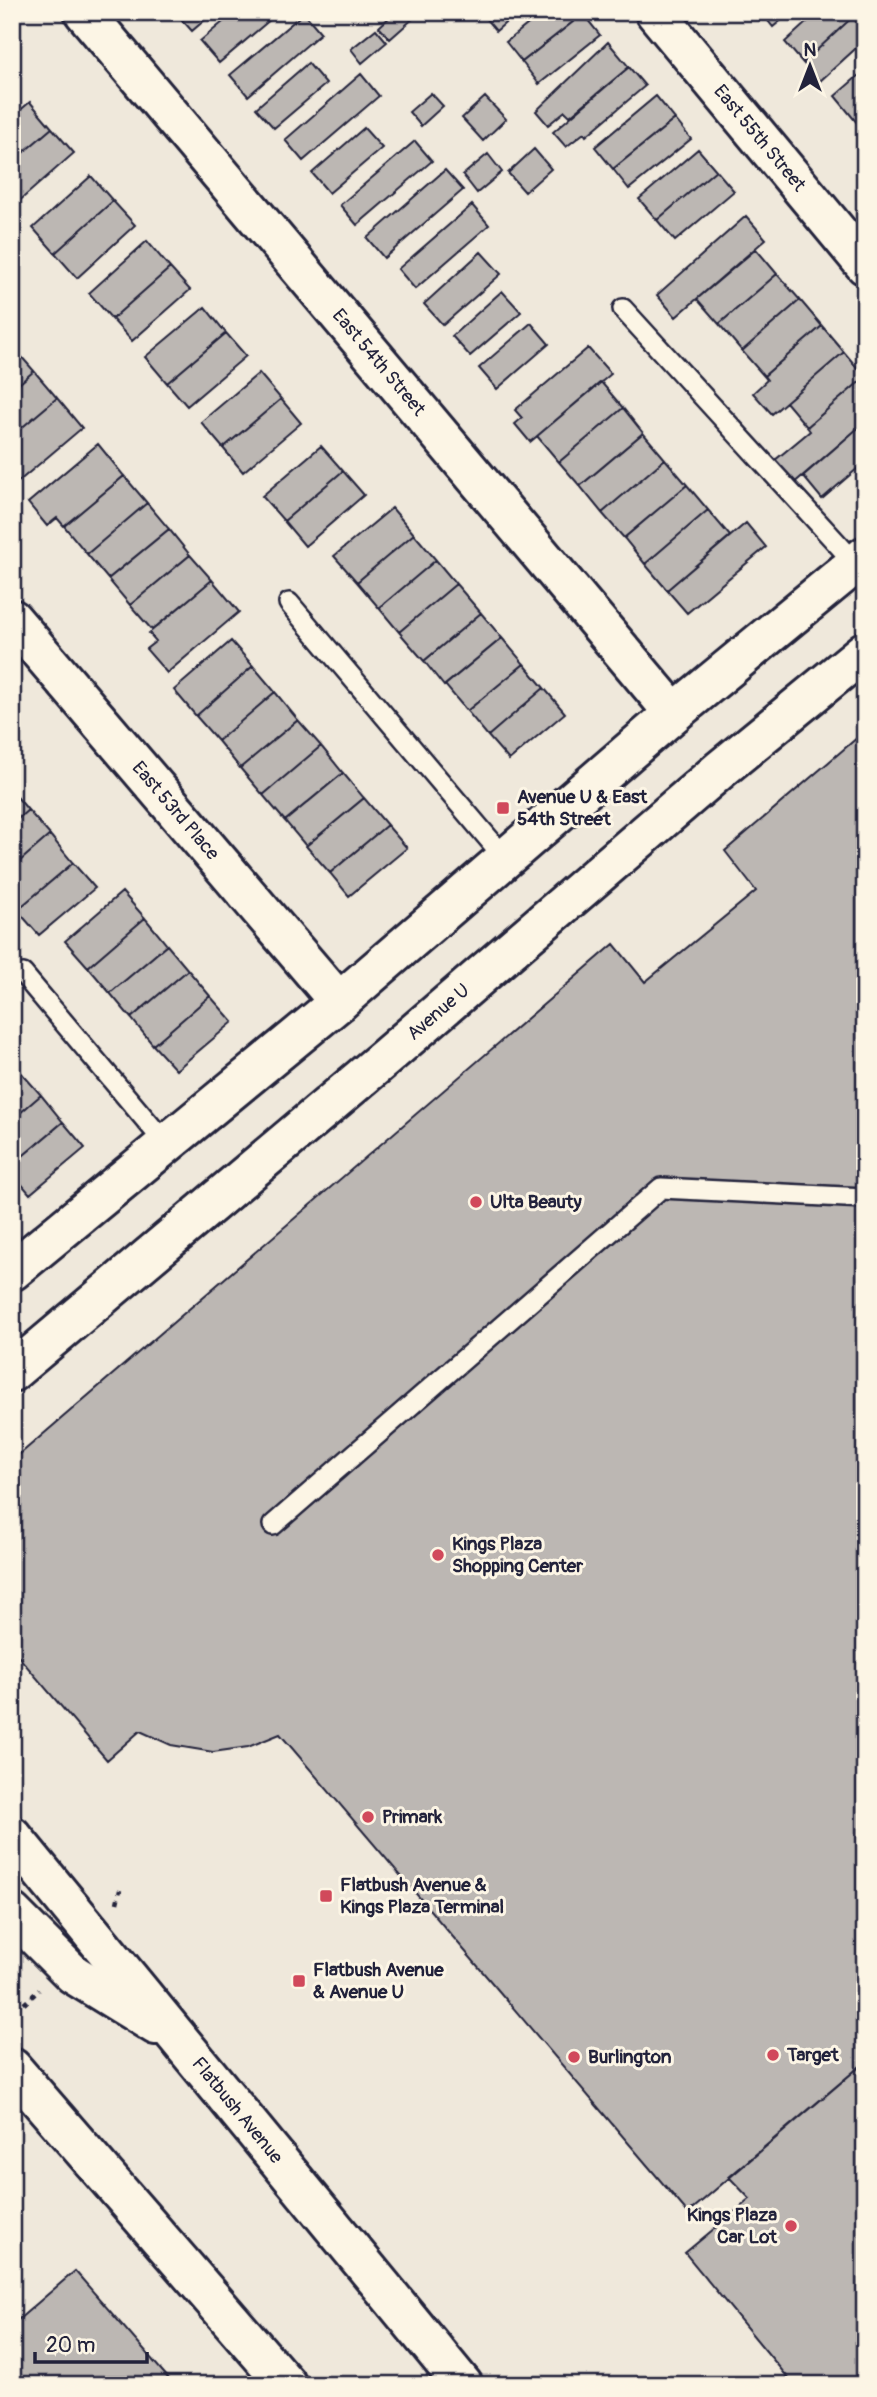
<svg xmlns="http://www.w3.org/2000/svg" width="877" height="2397" font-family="Pangolin,sans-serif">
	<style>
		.building { fill: #bcb7b3; stroke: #22223b; stroke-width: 2 }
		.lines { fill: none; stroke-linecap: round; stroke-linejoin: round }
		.lane-casing { stroke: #22223b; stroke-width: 24 }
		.street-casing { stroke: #22223b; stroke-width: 44 }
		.primary-casing { stroke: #22223b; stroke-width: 44 }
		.path { stroke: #22223b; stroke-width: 4.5; stroke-dasharray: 5 5; stroke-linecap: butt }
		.lane { stroke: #fcf5e5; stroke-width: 19 }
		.street { stroke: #fcf5e5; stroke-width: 38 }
		.primary { stroke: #fcf5e5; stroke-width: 38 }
		.poi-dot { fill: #d1495b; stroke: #fcf5e5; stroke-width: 2.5 }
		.labels { text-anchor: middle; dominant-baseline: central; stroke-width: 6; stroke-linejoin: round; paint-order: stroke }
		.street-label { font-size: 19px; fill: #22223b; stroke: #fcf5e5 }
		.poi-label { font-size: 19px; font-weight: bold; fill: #22223b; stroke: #fcf5e5; text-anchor: start }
	</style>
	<rect width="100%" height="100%" fill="#efe8db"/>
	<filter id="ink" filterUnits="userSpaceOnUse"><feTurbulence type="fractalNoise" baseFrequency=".0143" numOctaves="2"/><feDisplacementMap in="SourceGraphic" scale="14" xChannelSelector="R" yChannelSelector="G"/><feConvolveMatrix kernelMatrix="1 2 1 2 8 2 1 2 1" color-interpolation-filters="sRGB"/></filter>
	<g filter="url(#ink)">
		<path class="building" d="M 175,12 L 214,12 L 192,31 Z
			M 235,12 L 265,12 L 271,19 L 219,63 L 200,41 Z
			M 395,12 L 411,12 L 415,17 L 390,39 L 379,27 Z
			M 480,12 L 518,12 L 496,31 Z
			M 543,12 L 583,14 L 522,62 L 506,42 Z
			M 761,12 L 791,12 L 773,27 Z
			M 818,12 L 858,12 L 803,63 L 785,42 Z
			M 858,12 L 865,14 L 865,40 L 820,81 L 803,63 Z
			M 304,13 L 321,33 L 248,96 L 230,75 Z
			M 583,14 L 600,35 L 539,84 L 522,62 Z
			M 376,29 L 387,42 L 362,63 L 351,49 Z
			M 608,42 L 629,67 L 570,116 L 565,111 L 548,125 L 536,111 Z
			M 308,63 L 326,84 L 274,128 L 256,108 Z
			M 629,67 L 645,86 L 586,136 L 584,133 L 566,147 L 553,132 Z
			M 865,70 L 865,118 L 858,124 L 835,96 Z
			M 361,74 L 379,96 L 303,161 L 285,140 Z
			M 431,93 L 443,106 L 421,126 L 409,112 Z
			M 656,96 L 675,119 L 613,169 L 595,147 Z
			M 485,97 L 506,119 L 483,141 L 462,118 Z
			M 30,102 L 52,128 L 12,162 L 12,117 Z
			M 675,119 L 691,139 L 629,189 L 613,169 Z
			M 52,128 L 74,153 L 16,204 L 12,200 L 12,162 Z
			M 364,128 L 382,148 L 329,193 L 312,173 Z
			M 415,141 L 432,161 L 357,225 L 340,205 Z
			M 534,149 L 551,169 L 525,192 L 508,173 Z
			M 698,149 L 716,170 L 657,220 L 639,199 Z
			M 488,154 L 502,172 L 477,193 L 463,175 Z
			M 445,170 L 463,190 L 384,258 L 367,238 Z
			M 716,170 L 734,191 L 675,241 L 657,220 Z
			M 91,176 L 113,201 L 55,253 L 33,228 Z
			M 113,201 L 135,225 L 77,278 L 55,253 Z
			M 472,205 L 489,225 L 415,289 L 398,269 Z
			M 746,216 L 766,239 L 676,317 L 657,295 Z
			M 147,241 L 170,268 L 112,319 L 89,293 Z
			M 756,249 L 777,274 L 719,324 L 697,299 Z
			M 481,252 L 501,274 L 443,325 L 424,304 Z
			M 170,268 L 190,290 L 132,341 L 112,319 Z
			M 777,274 L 800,300 L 742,351 L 719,324 Z
			M 502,291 L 521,312 L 470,356 L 452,336 Z
			M 800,300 L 822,326 L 764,376 L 742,351 Z
			M 205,307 L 226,333 L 167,383 L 145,357 Z
			M 531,323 L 549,344 L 497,389 L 479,368 Z
			M 822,326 L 844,352 L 772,414 L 753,393 L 767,380 L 764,376 Z
			M 226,333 L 246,356 L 187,406 L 167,383 Z
			M 12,346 L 34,371 L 12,390 Z
			M 588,348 L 611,374 L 530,442 L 515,424 L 522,418 L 515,410 Z
			M 844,352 L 865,377 L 807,427 L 786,402 Z
			M 34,371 L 57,398 L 12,436 L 12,390 Z
			M 259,373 L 281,399 L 223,448 L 201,422 Z
			M 865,377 L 865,422 L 793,484 L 774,461 L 810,431 L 807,427 Z
			M 601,382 L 623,408 L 559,462 L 537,436 Z
			M 57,398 L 82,428 L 12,487 L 12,436 Z
			M 281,399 L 301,423 L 243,472 L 223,448 Z
			M 623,408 L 643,433 L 580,486 L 559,462 Z
			M 865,422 L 865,462 L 822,499 L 803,476 Z
			M 643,433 L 665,459 L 602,513 L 580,486 Z
			M 98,444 L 124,476 L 64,526 L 57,518 L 47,526 L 28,503 Z
			M 321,446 L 343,471 L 284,521 L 262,496 Z
			M 665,459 L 687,485 L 624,538 L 602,513 Z
			M 343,471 L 364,495 L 305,546 L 284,521 Z
			M 124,476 L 147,503 L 87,554 L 64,526 Z
			M 687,485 L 708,510 L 645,564 L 624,538 Z
			M 147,503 L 169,529 L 108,579 L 87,554 Z
			M 392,508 L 414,534 L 357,582 L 334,556 Z
			M 708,510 L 730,536 L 667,590 L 645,564 Z
			M 746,523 L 766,547 L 687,613 L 667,590 Z
			M 169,529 L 190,555 L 130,605 L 108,579 Z
			M 414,534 L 436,560 L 379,608 L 357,582 Z
			M 190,555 L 212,580 L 152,630 L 130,605 Z
			M 436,560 L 456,584 L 399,632 L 379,608 Z
			M 212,580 L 239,612 L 167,673 L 146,649 L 156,641 L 149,633 Z
			M 456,584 L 481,613 L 424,661 L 399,632 Z
			M 481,613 L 502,638 L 444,686 L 424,661 Z
			M 502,638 L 524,664 L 467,711 L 445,685 Z
			M 231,641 L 253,666 L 196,716 L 174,690 Z
			M 524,664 L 544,688 L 488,736 L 467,711 Z
			M 253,666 L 275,692 L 218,741 L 196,716 Z
			M 544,688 L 565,713 L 509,760 L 488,736 Z
			M 275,692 L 298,720 L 240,768 L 218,741 Z
			M 298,720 L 321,746 L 263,795 L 240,768 Z
			M 865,731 L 865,2062 L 688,2213 L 280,1734 L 248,1747 L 213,1752 L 171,1745 L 140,1731 L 107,1760 L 12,1649 L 12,1461 L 614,944 L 645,982 L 756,891 L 725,851 Z
			M 321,746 L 343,773 L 285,821 L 263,795 Z
			M 343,773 L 364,798 L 306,846 L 285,821 Z
			M 12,791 L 28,810 L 12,824 Z
			M 364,798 L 387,825 L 330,873 L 306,846 Z
			M 28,810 L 50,835 L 12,868 L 12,824 Z
			M 387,825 L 407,848 L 349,896 L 330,873 Z
			M 50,835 L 73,863 L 17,910 L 12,903 L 12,868 Z
			M 73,863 L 95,888 L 39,935 L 17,910 Z
			M 122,892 L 145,918 L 88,967 L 65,941 Z
			M 145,918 L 167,945 L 110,993 L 88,967 Z
			M 167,945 L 188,970 L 131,1018 L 110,993 Z
			M 188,970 L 210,996 L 153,1045 L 131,1018 Z
			M 210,996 L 233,1022 L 176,1070 L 153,1045 Z
			M 18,1069 L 41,1095 L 12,1120 L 12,1074 Z
			M 41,1095 L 63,1122 L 12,1165 L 12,1120 Z
			M 63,1122 L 85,1148 L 30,1194 L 12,1173 L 12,1165 Z
			M 865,2062 L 865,2385 L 794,2385 L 685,2253 L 750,2199 L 729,2177 Z
			M 75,2271 L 169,2379 L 162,2385 L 12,2385 L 12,2325 Z"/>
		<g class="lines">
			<defs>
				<path id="lane" d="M 623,309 L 856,564
					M 289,603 L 505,858
					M 23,974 L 166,1144
					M 273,1525 L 661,1188 L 865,1198"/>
				<g id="street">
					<path id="s1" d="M 84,12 L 674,713"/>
					<path id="s2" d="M 655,12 L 865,265"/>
					<path id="s3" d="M 12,619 L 339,1002"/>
					<path d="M 12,1271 L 339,1002 L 674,713 L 865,556"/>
					<path id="s4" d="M 12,1372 L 386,1057 L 721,769 L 865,651"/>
				</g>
				<g id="primary">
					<path id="s5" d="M 12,1836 L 463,2385"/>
					<path d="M 12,1913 L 73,1974 L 156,2025"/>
					<path d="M 12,2068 L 287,2385"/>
				</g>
			</defs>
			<use href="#lane" class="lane-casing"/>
			<use href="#street" class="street-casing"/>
			<use href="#primary" class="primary-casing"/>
			<path class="path" d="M 117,1903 L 120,1890
				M 24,2004 L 39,1990"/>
			<use href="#lane" class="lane"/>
			<use href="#street" class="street"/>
			<use href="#primary" class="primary"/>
		</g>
	</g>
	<g class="poi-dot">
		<rect x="496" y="801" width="14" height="14" rx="3.5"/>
		<circle cx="476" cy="1202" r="7"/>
		<circle cx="438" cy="1555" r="7"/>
		<circle cx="368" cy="1817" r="7"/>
		<rect x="319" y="1889" width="14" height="14" rx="3.5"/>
		<rect x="292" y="1974" width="14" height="14" rx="3.5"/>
		<circle cx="773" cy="2055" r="7"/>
		<circle cx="574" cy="2057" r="7"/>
		<circle cx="791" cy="2226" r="7"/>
	</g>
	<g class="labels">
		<g class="street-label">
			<text stroke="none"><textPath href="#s2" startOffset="164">East 55th Street</textPath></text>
			<text stroke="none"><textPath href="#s1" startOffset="458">East 54th Street</textPath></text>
			<text stroke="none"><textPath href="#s3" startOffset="252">East 53rd Place</textPath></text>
			<text stroke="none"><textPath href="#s4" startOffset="558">Avenue U</textPath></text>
			<text stroke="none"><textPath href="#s5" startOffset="355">Flatbush Avenue</textPath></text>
		</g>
		<g class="poi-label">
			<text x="517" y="797">Avenue U &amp; East<tspan x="517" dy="22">54th Street</tspan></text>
			<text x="490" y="1202">Ulta Beauty</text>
			<text x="452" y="1544">Kings Plaza<tspan x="452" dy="22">Shopping Center</tspan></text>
			<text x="382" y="1817">Primark</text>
			<text x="340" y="1885">Flatbush Avenue &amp;<tspan x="340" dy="22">Kings Plaza Terminal</tspan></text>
			<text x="313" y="1970">Flatbush Avenue<tspan x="313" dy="22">&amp; Avenue U</tspan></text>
			<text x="787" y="2055">Target</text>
			<text x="588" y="2057">Burlington</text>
			<text x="777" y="2215" text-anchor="end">Kings Plaza<tspan x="777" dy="22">Car Lot</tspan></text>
		</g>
	</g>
	<rect width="877" height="2397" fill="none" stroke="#fcf5e5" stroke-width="42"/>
	<rect x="21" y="21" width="835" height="2355" fill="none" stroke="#22223b" stroke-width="2.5" filter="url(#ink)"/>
	<g transform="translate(810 66)" stroke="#fcf5e5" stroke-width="5" paint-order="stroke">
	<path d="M0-5L12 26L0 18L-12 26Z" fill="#22223b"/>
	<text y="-10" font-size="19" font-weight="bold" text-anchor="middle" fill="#22223b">N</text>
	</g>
	<path d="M35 2352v10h112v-10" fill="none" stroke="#22223b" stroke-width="3.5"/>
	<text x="46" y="2352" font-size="21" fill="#22223b" stroke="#fcf5e5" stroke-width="5" paint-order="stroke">20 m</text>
</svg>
